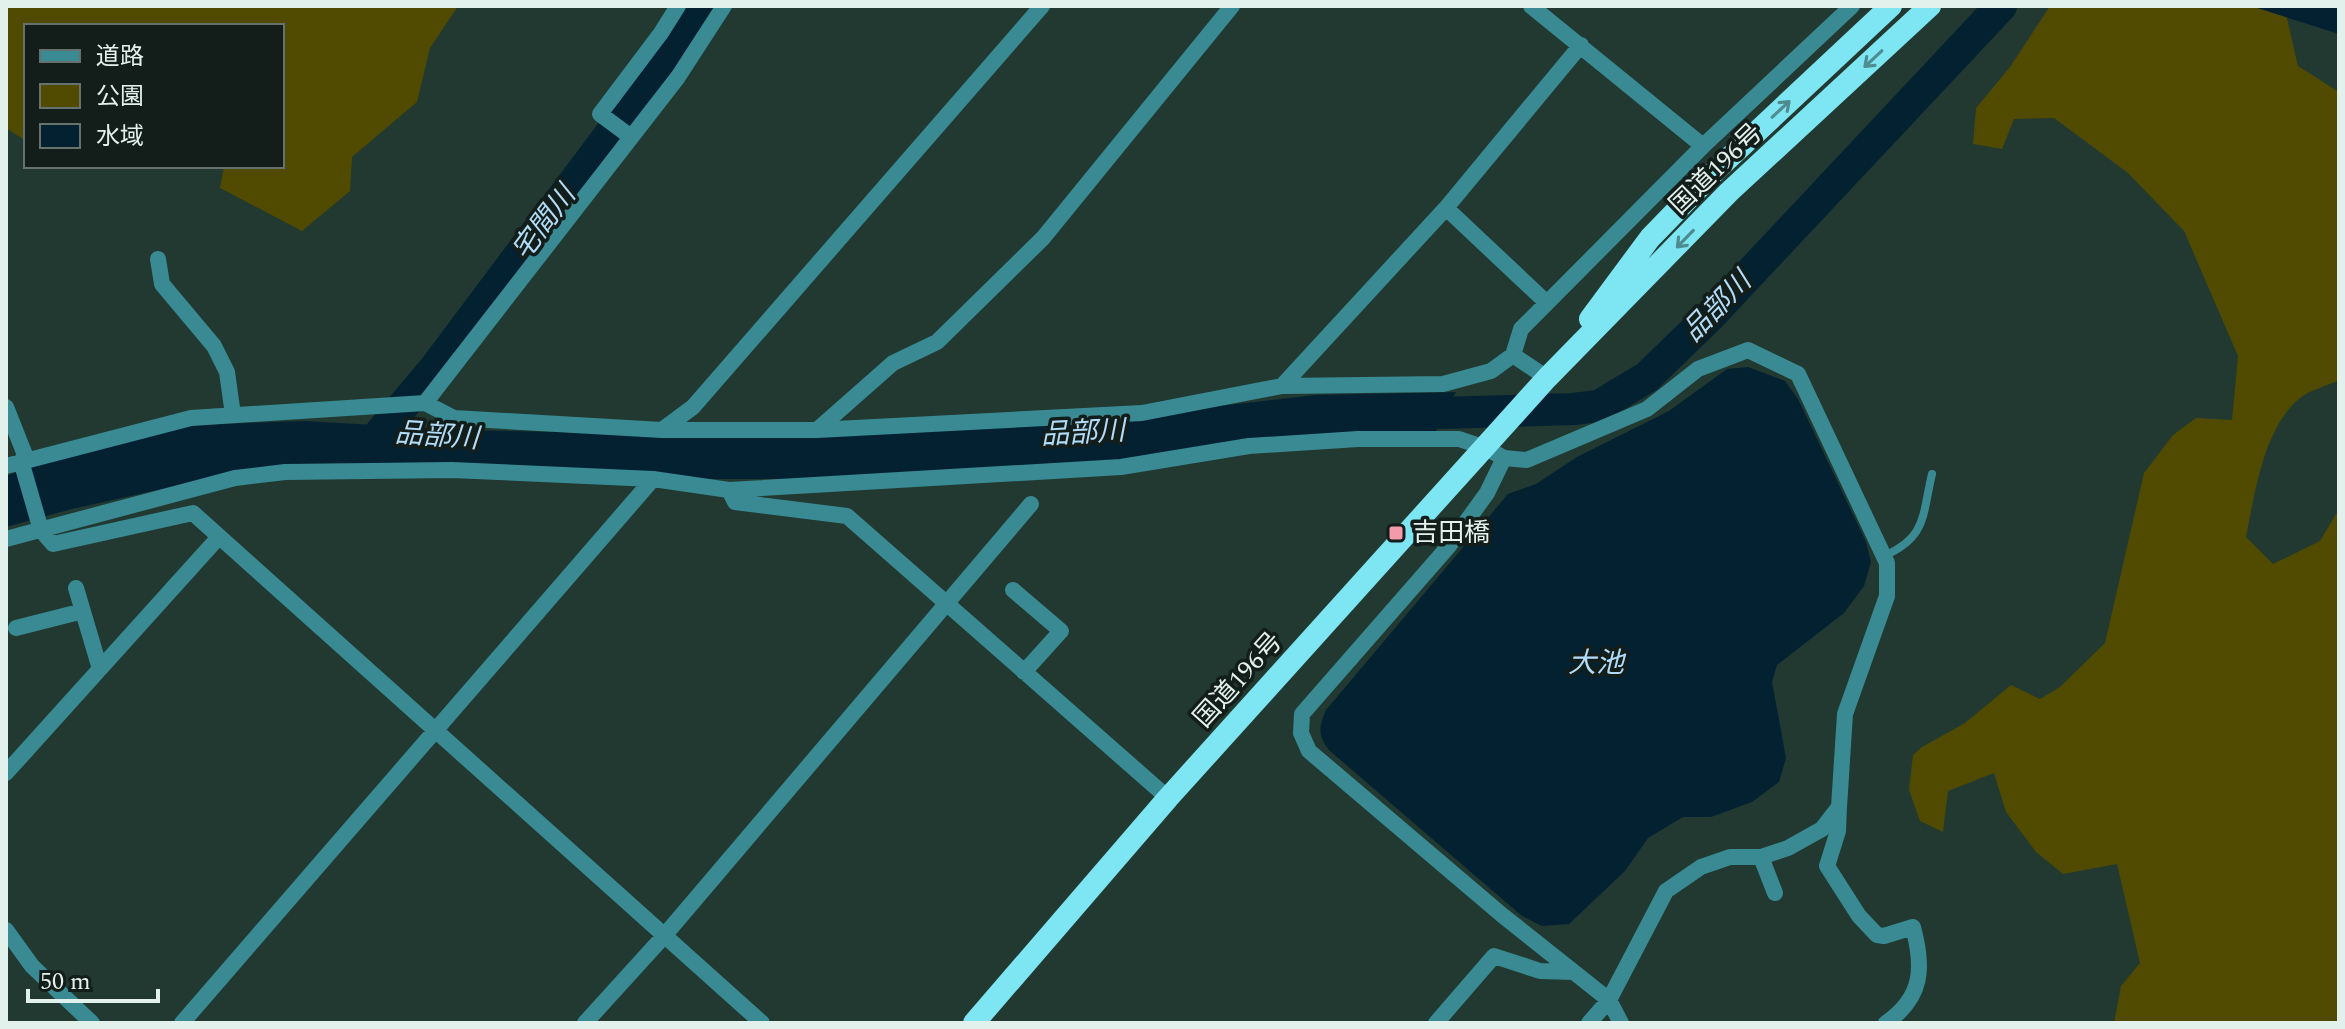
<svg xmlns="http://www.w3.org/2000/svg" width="2345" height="1029" font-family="Spectral,'Noto Sans JP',serif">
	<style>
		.green { fill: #504b00 }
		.water { fill: #042132 }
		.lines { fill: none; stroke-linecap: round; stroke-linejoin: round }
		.river { stroke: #042132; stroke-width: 32 }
		.service { stroke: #398a93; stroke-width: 8 }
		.minor { stroke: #398a93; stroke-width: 16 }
		.trunk { stroke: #7ee6f2; stroke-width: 22 }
		.oneway { stroke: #4e8c91 }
		.poi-dot { fill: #f39aab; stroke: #131d1a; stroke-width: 3 }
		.labels { text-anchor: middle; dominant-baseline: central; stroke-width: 7; stroke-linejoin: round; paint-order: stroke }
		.street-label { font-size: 26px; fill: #e3f1ec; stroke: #131d1a }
		.poi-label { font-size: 26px; fill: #e3f1ec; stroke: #131d1a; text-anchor: start }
		.water-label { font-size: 28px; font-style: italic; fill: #b1dbf7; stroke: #131d1a }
	</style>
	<rect width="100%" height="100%" fill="#213931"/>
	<path class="green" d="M 6,6 L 458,6 L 430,48 L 417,102 L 352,157 L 350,191 L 302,231 L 220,188 L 224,166 L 282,166 L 282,26 L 26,26 L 26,141 L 6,128 Z
		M 2050,6 L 2284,6 L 2298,66 L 2339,92 L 2339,380 C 2327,386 2309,390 2299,399 C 2263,429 2255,494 2246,537 L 2273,564 L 2320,541 L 2339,509 L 2339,1023 L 2114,1023 L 2121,986 L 2140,963 L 2117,864 L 2063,874 L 2036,852 L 2006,812 L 1994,773 L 1948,791 L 1943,832 L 1920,821 L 1909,790 L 1913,755 L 1922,747 L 1965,723 L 2011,685 L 2040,699 L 2060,687 L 2105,643 L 2144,473 L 2173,435 L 2196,418 L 2232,420 L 2238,356 L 2184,231 L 2128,173 L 2054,118 L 2014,119 L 2002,149 L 1973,144 L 1976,108 L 2010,67 Z"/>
	<path class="water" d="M 2251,6 L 2339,6 L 2339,34 Z
		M 1748,367 L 1785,381 L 1798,399 L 1866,542 L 1871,562 L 1864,586 L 1844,613 L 1777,665 L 1772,682 L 1786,758 L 1779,782 L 1752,802 L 1711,817 L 1683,817 L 1648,838 L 1625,871 L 1569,924 L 1542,926 L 1522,916 L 1330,751 C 1318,737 1318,727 1326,710 L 1508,494 L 1536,484 L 1577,457 L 1669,411 L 1727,369 Z
		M 1456,392 L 1436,431 L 1358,432 L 1111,462 L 816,479 L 708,479 L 565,473 L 234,473 L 72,509 L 6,527 L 6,476 L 40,464 L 193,425 L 304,421 L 465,430 L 653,434 L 1202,408 L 1315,395 Z"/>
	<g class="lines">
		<path class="river" d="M 1405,414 L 1573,409 L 1599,406 L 1647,377 L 1710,316 L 2001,6
			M 381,432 L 435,368 L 644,89 L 698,6"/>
		<path class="service" d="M 1884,556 C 1927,537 1922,516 1932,474"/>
		<path class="minor" d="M 1531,6 L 1703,146
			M 631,137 L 600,114 L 661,33 L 678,6
			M 1446,208 L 1547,303
			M 158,259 L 162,284 L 214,346 L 227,372 L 233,415
			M 1513,355 L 1521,329 L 1703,146 L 1852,6
			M 1282,386 L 1446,208 L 1581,45
			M 425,403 L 678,77 L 724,6
			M 6,407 L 27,460
			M 662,430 L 693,407 L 1042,6
			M 817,430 L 893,363 L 937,342 L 1043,238 L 1232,6
			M 1504,458 L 1487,493 L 1448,547 L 1302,714 L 1301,733 L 1309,751 L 1502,915 L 1609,1000 L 1621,1023
			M 21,461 L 41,530 L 53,544 L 193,513 L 762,1023
			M 6,466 L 191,418 L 425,403 L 454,418 L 662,430 L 817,430 L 1142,413 L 1282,386 L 1443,384 L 1491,371 L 1513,355 L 1547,378
			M 729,490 L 735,502 L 847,516 L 1168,798
			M 6,539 L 235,478 L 285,472 L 452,470 L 653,479 L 729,490 L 1121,467 L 1249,446 L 1358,439 L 1459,439 L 1486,448 L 1504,458 L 1527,460 L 1647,409 L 1698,369 L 1748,350 L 1798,374 L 1887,563 L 1887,596 L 1845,714 L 1839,807 L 1822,829 L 1788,848 L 1761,857 L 1730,857 L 1701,867 L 1666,891 L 1609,1000 L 1589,1023
			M 76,588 L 100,669
			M 1013,590 L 1061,631 L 1024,672
			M 16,628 L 83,611
			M 6,773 L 218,538
			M 1839,806 L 1838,831 L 1827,866 L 1859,916 L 1877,935 L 1884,936 L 1913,927 C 1924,968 1923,997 1886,1023
			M 1761,857 L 1775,893
			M 6,930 L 32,966 L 92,1023
			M 182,1023 L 653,479
			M 585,1023 L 664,936 L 1031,504
			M 1436,1023 L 1494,956 L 1540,971 L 1574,972"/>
		<path class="trunk" d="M 1590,319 L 1650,238 L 1715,171 L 1891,6
			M 974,1023 L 1168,798 L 1547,378 L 1729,192 L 1930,6"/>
	</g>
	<defs><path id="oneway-shaft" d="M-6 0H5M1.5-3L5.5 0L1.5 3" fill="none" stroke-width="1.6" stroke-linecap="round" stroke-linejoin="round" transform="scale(2)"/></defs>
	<g class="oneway">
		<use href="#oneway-shaft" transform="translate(1873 59) rotate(137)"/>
		<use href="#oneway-shaft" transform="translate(1781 109) rotate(-43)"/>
		<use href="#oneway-shaft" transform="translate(1685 239) rotate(134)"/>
	</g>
	<rect class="poi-dot" x="1388" y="525" width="16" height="16" rx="4"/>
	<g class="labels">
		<g class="street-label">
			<text transform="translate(1716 169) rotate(-44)">国道196号</text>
			<text transform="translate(1238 680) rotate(-48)">国道196号</text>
		</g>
		<g class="poi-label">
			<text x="1412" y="533">吉田橋</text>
		</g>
		<g class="water-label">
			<text transform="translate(544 223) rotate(-53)">宅間川</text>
			<text transform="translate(1717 307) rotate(-46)">品部川</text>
			<text transform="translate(1083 433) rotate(-3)">品部川</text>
			<text transform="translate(437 436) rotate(4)">品部川</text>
			<text x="1596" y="663">大池</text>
		</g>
	</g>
	<rect width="2345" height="1029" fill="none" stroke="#e3f1ec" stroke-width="16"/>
	<rect x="24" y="24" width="260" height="144" fill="#131d1a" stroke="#66726e" stroke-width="2"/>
	<rect x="40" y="50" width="40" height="12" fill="#398a93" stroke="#66726e" stroke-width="2"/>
	<text x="96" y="64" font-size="24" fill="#e3f1ec">道路</text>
	<rect x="40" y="84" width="40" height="24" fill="#504b00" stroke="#66726e" stroke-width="2"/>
	<text x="96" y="104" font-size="24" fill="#e3f1ec">公園</text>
	<rect x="40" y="124" width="40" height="24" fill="#042132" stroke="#66726e" stroke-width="2"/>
	<text x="96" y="144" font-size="24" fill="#e3f1ec">水域</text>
	<path d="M28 989v12h130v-12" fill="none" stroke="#e3f1ec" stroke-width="4"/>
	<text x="40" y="989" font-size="24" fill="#e3f1ec" stroke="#131d1a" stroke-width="6" paint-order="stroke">50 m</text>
</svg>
